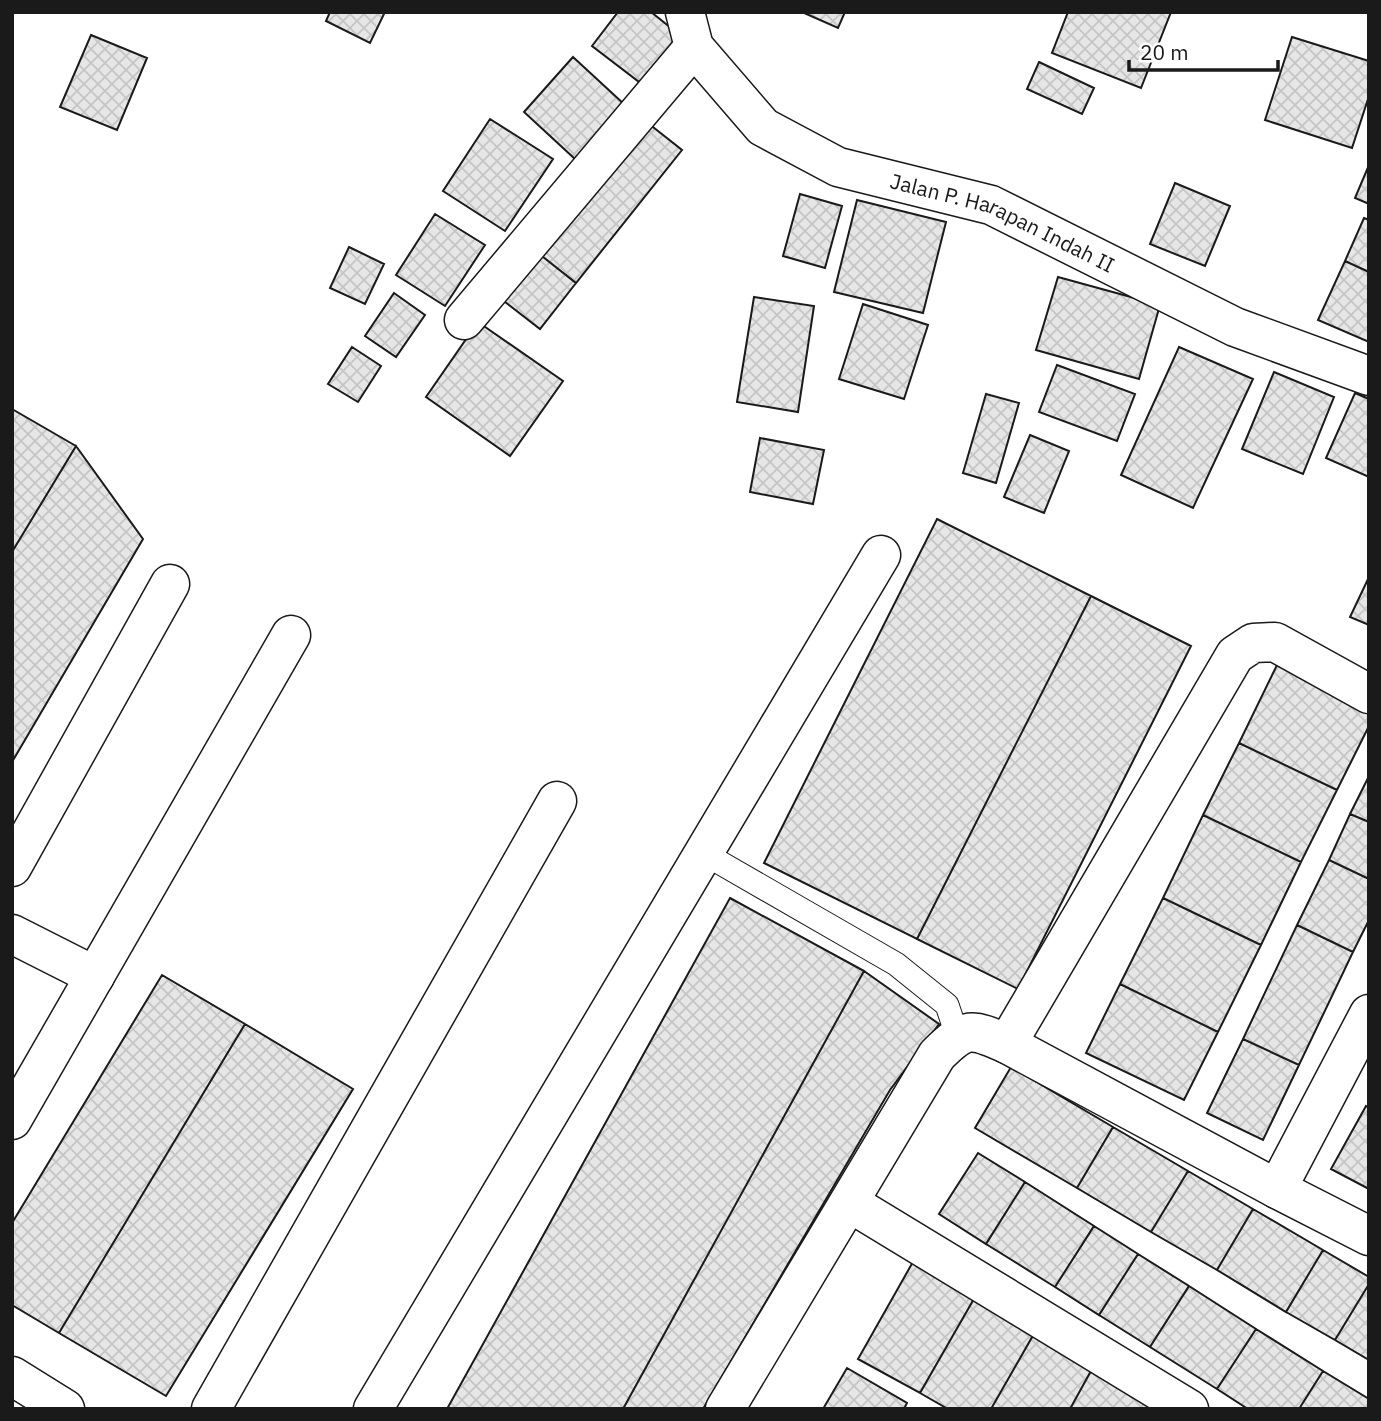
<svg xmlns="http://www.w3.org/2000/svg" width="1381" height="1421" font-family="'IBM Plex Sans',sans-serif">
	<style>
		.building { fill: url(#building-cross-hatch); stroke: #1a1a1a; stroke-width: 2 }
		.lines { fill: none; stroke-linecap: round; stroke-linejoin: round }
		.service-casing { stroke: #1a1a1a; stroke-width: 25 }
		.minor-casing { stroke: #1a1a1a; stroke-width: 41 }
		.tertiary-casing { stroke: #1a1a1a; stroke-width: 41 }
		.service { stroke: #fff; stroke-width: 23 }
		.minor { stroke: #fff; stroke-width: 38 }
		.tertiary { stroke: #fff; stroke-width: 38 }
		.labels { text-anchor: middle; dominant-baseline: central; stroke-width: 5; stroke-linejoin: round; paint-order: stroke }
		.street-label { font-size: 21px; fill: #1a1a1a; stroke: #fff }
	</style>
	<defs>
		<pattern id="building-cross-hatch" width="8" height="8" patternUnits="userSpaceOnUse" patternTransform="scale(1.75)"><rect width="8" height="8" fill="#e6e6e6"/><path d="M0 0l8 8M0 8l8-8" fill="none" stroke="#c5c5c5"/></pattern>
	</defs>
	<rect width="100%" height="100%" fill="#fff"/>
	<path class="building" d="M 330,12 L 380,12 L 384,14 L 370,43 L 326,21 Z
		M 618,12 L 651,12 L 686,40 L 647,88 L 592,46 Z
		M 802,12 L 845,12 L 838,28 Z
		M 1068,12 L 1171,12 L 1141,88 L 1052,53 Z
		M 91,35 L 147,58 L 117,130 L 60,107 Z
		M 1292,37 L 1369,61 L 1369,96 L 1352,148 L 1265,120 Z
		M 573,57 L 624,104 L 575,159 L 524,112 Z
		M 1039,62 L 1094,88 L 1082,114 L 1027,89 Z
		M 639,116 L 682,150 L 576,283 L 533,249 Z
		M 490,119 L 553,159 L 505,231 L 443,191 Z
		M 1369,165 L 1369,204 L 1355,198 Z
		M 1175,183 L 1230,206 L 1205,266 L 1150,244 Z
		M 800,194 L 842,206 L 825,268 L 783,256 Z
		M 857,200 L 946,222 L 923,313 L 834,292 Z
		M 435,214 L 485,245 L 445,306 L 396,275 Z
		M 1364,218 L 1369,220 L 1369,272 L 1345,261 Z
		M 349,247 L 384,264 L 365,304 L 330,288 Z
		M 533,249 L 576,283 L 540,329 L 496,295 Z
		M 1345,261 L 1369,272 L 1369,342 L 1318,320 Z
		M 1058,277 L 1160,305 L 1139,379 L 1036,350 Z
		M 394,293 L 425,315 L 396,357 L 365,336 Z
		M 754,297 L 814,306 L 798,412 L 737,402 Z
		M 863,304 L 928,325 L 904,399 L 839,379 Z
		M 478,322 L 563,381 L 510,456 L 426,397 Z
		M 352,347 L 381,366 L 358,402 L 328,384 Z
		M 1179,347 L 1253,379 L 1193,508 L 1121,475 Z
		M 1057,365 L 1135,394 L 1117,441 L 1039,412 Z
		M 1274,372 L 1334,397 L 1303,474 L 1242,449 Z
		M 1355,393 L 1369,399 L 1369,477 L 1326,458 Z
		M 986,394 L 1019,403 L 996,483 L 963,473 Z
		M 12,409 L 76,446 L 12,552 Z
		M 1030,435 L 1069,451 L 1044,513 L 1004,497 Z
		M 760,438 L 824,450 L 813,504 L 750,492 Z
		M 76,446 L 143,539 L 12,762 L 12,552 Z
		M 937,519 L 1091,596 L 917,939 L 764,863 Z
		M 1369,577 L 1369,625 L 1350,617 Z
		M 1091,596 L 1191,646 L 1018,989 L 917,939 Z
		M 1277,665 L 1369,710 L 1369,726 L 1337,790 L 1239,743 Z
		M 1239,743 L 1337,790 L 1301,862 L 1203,815 Z
		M 1369,776 L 1369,822 L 1350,814 Z
		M 1350,814 L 1369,822 L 1369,879 L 1329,860 Z
		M 1203,815 L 1301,862 L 1261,945 L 1163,898 Z
		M 1329,860 L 1369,879 L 1369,920 L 1353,952 L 1297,925 Z
		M 730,898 L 864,971 L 623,1409 L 447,1409 Z
		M 1163,898 L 1261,945 L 1218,1032 L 1120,984 Z
		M 1297,925 L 1353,952 L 1299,1065 L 1243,1039 Z
		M 864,971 L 939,1024 L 890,1090 L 703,1409 L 623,1409 Z
		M 162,975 L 245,1024 L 59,1333 L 12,1305 L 12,1223 Z
		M 1120,984 L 1218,1032 L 1184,1100 L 1086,1053 Z
		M 245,1024 L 353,1089 L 166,1396 L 59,1333 Z
		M 1243,1039 L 1299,1065 L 1263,1140 L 1207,1113 Z
		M 1011,1067 L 1113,1127 L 1077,1188 L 975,1128 Z
		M 1366,1106 L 1369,1108 L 1369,1189 L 1331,1169 Z
		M 1113,1127 L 1188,1171 L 1151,1232 L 1077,1188 Z
		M 978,1153 L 1025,1182 L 986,1244 L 939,1214 Z
		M 1188,1171 L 1253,1209 L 1217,1270 L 1151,1232 Z
		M 1025,1182 L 1094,1226 L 1055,1287 L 986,1244 Z
		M 1253,1209 L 1323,1250 L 1286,1312 L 1217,1270 Z
		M 1094,1226 L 1138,1254 L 1099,1315 L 1055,1287 Z
		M 1323,1250 L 1369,1277 L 1369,1284 L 1335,1340 L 1286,1312 Z
		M 918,1253 L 979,1290 L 920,1393 L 858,1359 Z
		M 1138,1254 L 1189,1286 L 1150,1347 L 1099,1315 Z
		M 1369,1284 L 1369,1360 L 1335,1340 Z
		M 1189,1286 L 1256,1329 L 1217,1389 L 1150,1347 Z
		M 979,1290 L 1039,1325 L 991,1409 L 948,1409 L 920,1393 Z
		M 1039,1325 L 1097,1360 L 1070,1409 L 991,1409 Z
		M 1256,1329 L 1323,1371 L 1299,1409 L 1248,1409 L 1217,1389 Z
		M 1097,1360 L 1170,1409 L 1070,1409 Z
		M 847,1368 L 907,1403 L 904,1409 L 823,1409 Z
		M 1323,1371 L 1369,1399 L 1369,1409 L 1299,1409 Z"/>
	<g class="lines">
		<defs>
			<path id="service" d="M 705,854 L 896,964 L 947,1005 L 957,1035"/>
			<g id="minor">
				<path id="s1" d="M 685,12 L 694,47 L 763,127 L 838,167 L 991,205 L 1235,327 L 1369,376"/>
				<path d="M 464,320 L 694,47"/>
				<path d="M 12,867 L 170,584"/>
				<path d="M 12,934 L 95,976"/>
				<path d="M 1007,1044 L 1235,655 L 1253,643 L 1275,642 L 1369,694"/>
				<path d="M 12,1120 L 291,635"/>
				<path d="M 1277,1189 L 1369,1014"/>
				<path d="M 850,1203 L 1189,1409"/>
				<path d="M 211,1409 L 557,801"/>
				<path d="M 373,1409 L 881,555"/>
				<path d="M 725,1409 L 937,1055 C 966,1026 971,1028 1007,1044 L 1277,1189 L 1369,1236"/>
			</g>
			<path id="tertiary" d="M 12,1376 L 65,1409"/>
		</defs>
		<use href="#service" class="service-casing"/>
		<use href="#minor" class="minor-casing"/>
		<use href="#tertiary" class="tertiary-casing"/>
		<use href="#service" class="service"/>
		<use href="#minor" class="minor"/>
		<use href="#tertiary" class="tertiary"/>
	</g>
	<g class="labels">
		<g class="street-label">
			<text stroke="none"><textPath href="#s1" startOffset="401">Jalan P. Harapan Indah II</textPath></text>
		</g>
	</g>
	<rect width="1381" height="1421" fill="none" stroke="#1a1a1a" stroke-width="28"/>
	<path d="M1129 60v10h149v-10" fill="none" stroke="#1a1a1a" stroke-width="3.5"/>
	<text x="1140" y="60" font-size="21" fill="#1a1a1a" stroke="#ffffff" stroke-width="5" paint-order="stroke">20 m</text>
</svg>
